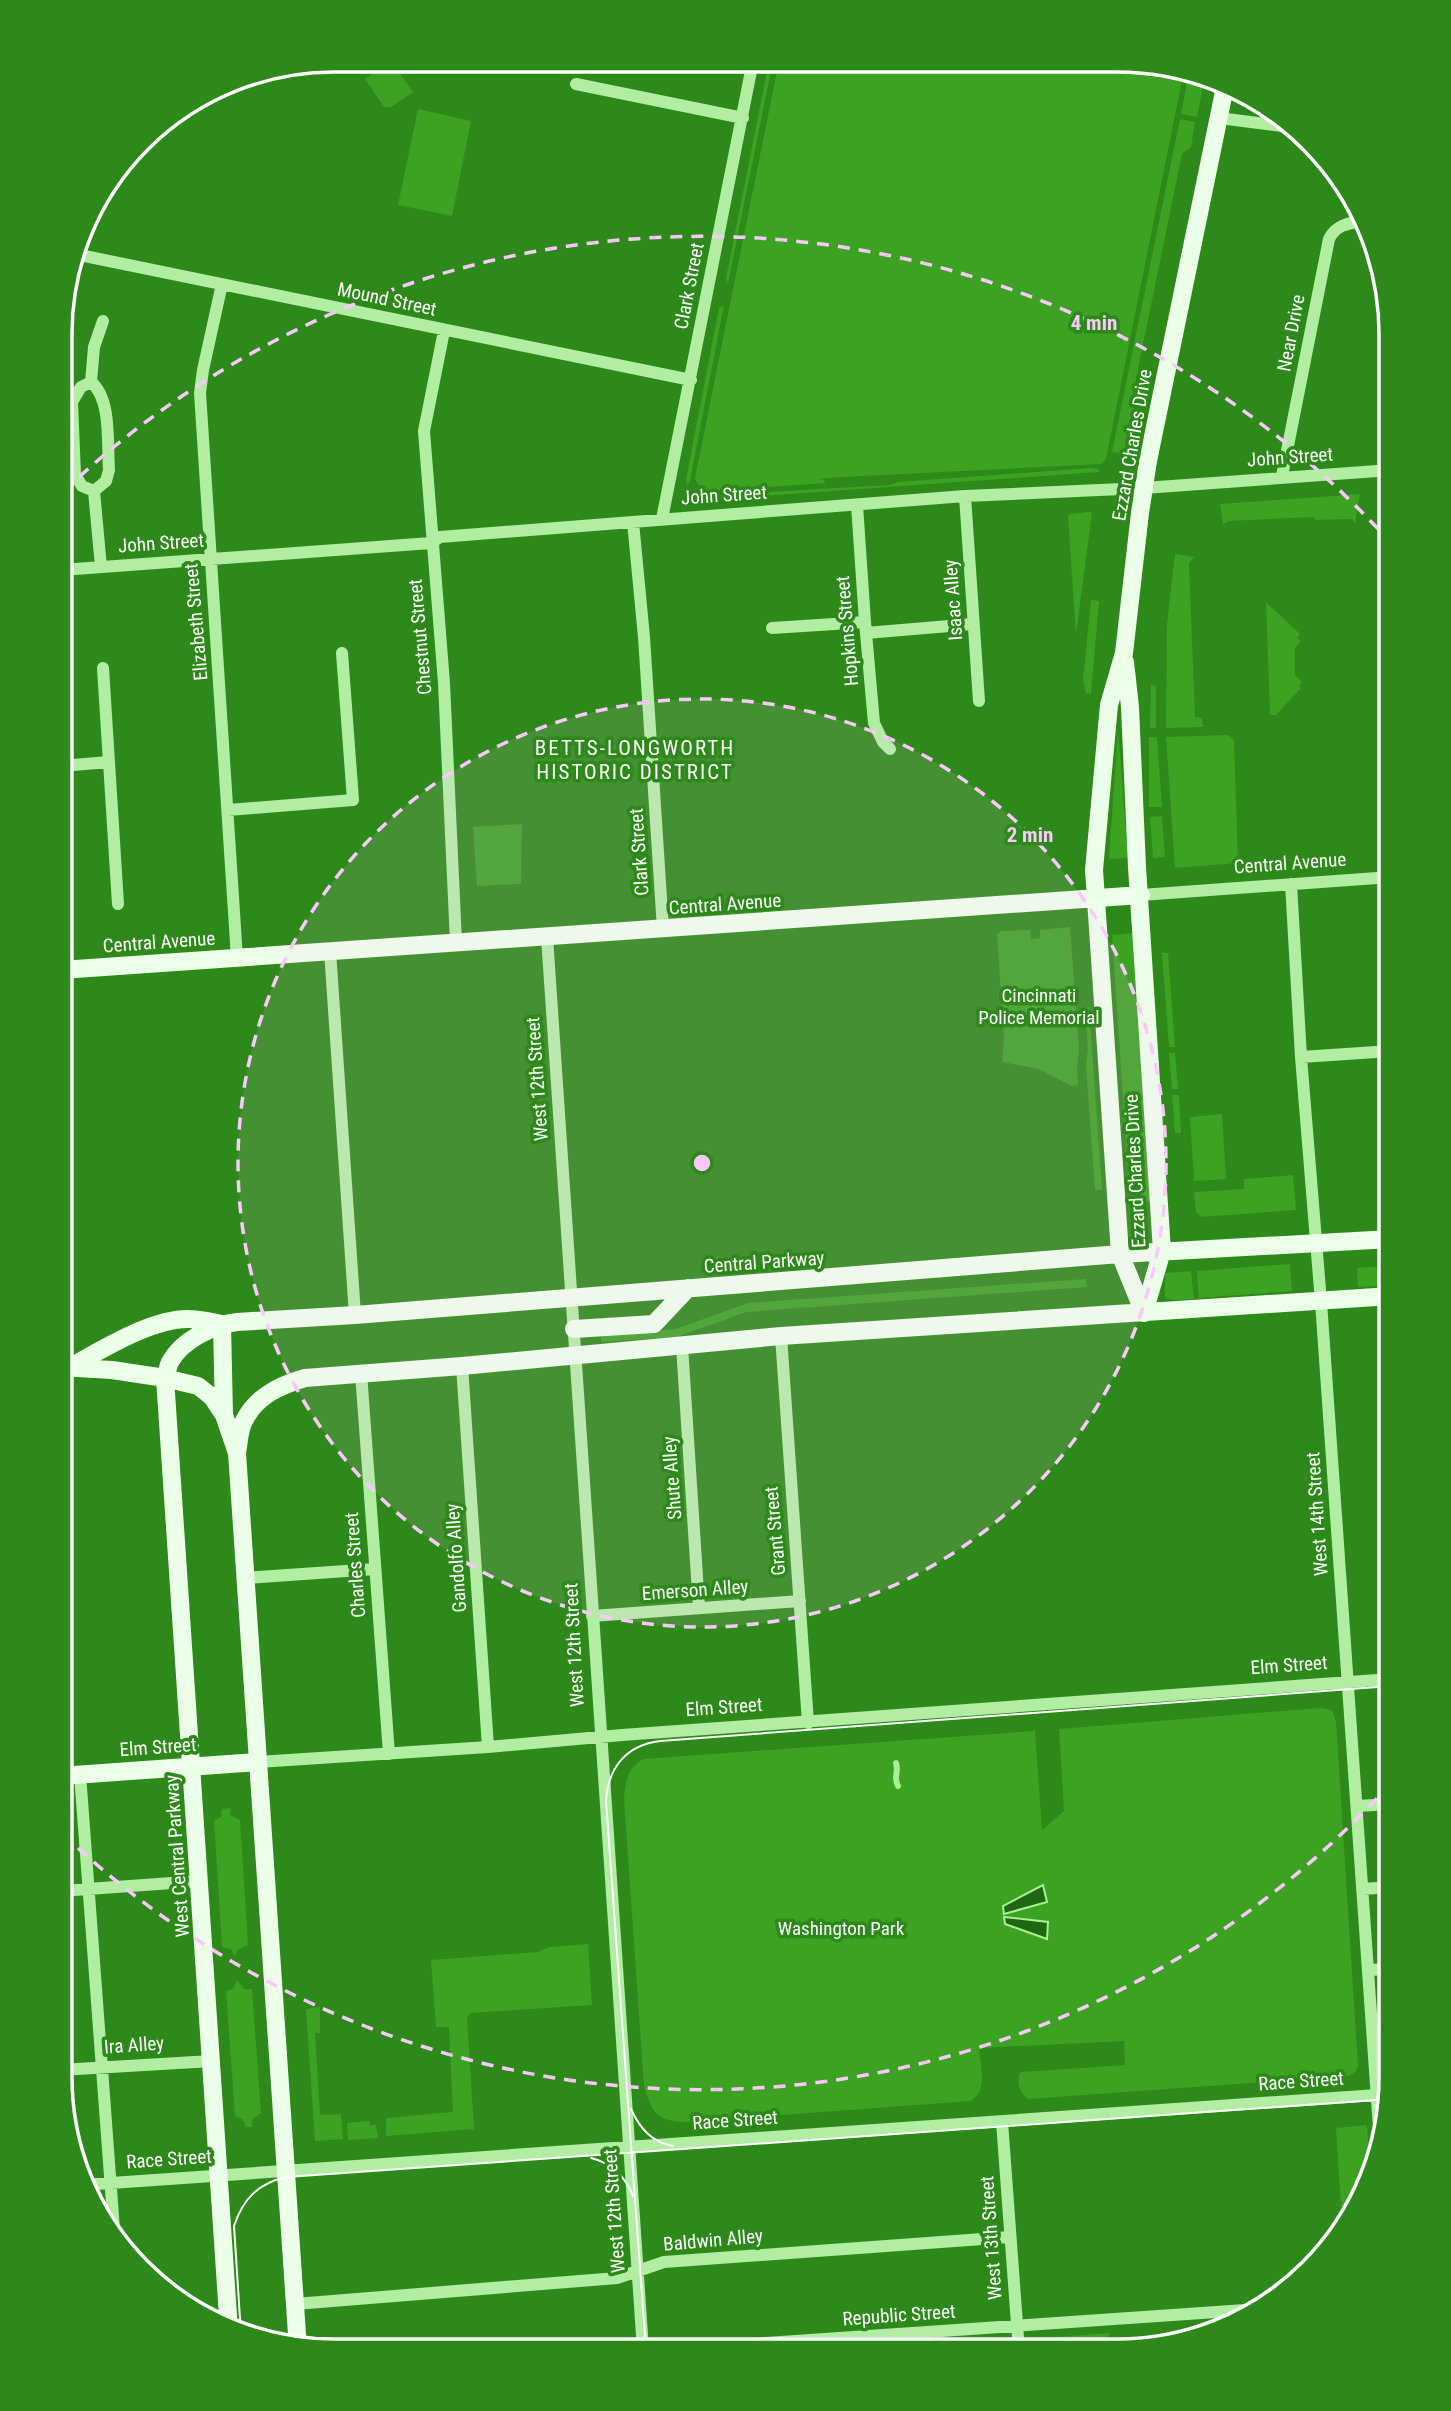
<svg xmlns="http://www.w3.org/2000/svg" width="1451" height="2411" font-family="'Roboto Condensed',sans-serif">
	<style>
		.green { fill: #3ba222 }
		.water { fill: #1f6711; stroke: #a8ef95; stroke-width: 2 }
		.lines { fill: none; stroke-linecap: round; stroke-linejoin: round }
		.stream { stroke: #a8ef95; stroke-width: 6 }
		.minor { stroke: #b1eda3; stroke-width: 12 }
		.major { stroke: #ecffe9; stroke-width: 18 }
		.tram { stroke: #fff; stroke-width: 2 }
		.ring { fill: none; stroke: #fdc7ff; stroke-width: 3.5; stroke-dasharray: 12 9 }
		.labels { text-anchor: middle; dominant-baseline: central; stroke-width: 7; stroke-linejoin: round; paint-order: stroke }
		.street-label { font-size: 19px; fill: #fff; stroke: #2d8919 }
		.park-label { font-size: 19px; fill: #fff; stroke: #2d8919 }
		.neighbourhood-label { font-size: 21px; letter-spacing: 2px; fill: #fff; stroke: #2d8919 }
		.rim { fill: none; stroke: #fff; stroke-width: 3.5 }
		.centre { fill: #fdc7ff; stroke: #2d8919; stroke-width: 3.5 }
		.ring-label { font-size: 21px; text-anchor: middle; font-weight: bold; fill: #fdc7ff; stroke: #2d8919; stroke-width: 7; stroke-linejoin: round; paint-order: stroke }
	</style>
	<rect width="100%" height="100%" fill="#2d8919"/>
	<path class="green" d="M 391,61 L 413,92 L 391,107 L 384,107 L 365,79 Z
		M 769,61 L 773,61 L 728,284 L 726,278 Z
		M 779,61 L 1154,62 L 1184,70 L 1106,459 L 1101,464 L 842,477 L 820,479 L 824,480 L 825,483 L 711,491 C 702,490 698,486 695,478 Z
		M 1189,72 L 1205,76 L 1197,117 L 1181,114 Z
		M 1248,95 L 1285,116 L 1288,119 L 1256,115 L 1248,108 Z
		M 418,109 L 471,121 L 452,216 L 398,205 Z
		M 1180,119 L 1195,122 L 1191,147 L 1182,154 L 1132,398 L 1137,408 L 1128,454 L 1112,452 Z
		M 724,305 L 690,481 L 687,486 L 686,479 L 719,308 Z
		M 1091,468 L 1099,469 L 1099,472 L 707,500 L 696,496 L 890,485 L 898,482 Z
		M 1360,494 L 1355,524 L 1352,519 L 1315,520 L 1314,517 L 1228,521 L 1223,525 L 1220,504 Z
		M 1090,512 L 1092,513 L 1076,634 L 1068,517 L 1070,514 Z
		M 1175,554 L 1194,557 L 1189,563 L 1195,717 L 1202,718 L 1203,727 L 1166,728 L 1167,624 Z
		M 1091,600 L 1099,601 L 1091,694 L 1086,693 L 1083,680 Z
		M 1266,602 L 1300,634 L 1297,638 L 1301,641 L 1295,648 L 1295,675 L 1302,681 L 1299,686 L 1301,688 L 1276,715 L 1270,715 Z
		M 1151,685 L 1156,686 L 1156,728 L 1150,728 Z
		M 1118,728 L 1128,858 L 1109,859 Z
		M 1228,735 L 1234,740 L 1238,863 L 1175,868 L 1166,737 Z
		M 1149,737 L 1157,737 L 1162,807 L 1149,807 Z
		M 1162,816 L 1165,857 L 1153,858 L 1150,817 Z
		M 522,824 L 521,884 L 477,886 L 473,827 Z
		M 1070,927 L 1079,1049 L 1077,1067 L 1078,1085 L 1072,1086 L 1039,1069 L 1002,1062 L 1004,1037 L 997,934 L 1001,931 L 1030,930 L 1031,939 L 1040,938 L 1040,930 Z
		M 1133,933 L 1152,1201 L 1130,1202 L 1112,935 Z
		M 1162,953 L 1168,953 L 1175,1047 L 1169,1047 Z
		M 1089,1007 L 1102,1190 L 1095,1190 L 1086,1065 L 1088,1049 L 1085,1008 Z
		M 1169,1053 L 1175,1053 L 1178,1089 L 1172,1089 Z
		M 1172,1095 L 1179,1095 L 1181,1133 L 1175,1133 Z
		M 1222,1114 L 1226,1179 L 1194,1181 L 1190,1117 Z
		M 1293,1175 L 1296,1210 L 1202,1217 L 1196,1212 L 1194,1192 L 1244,1189 L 1244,1179 Z
		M 1290,1264 L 1292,1291 L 1199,1298 L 1197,1271 Z
		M 1391,1266 L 1391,1285 L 1358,1287 L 1357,1268 Z
		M 1191,1271 L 1194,1299 L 1173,1300 L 1165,1298 L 1165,1273 Z
		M 1086,1279 L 1087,1287 L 746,1312 L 677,1337 L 601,1342 L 601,1335 L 676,1329 L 748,1303 Z
		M 1320,1708 L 1332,1710 L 1336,1721 L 1358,2066 L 1355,2072 L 1349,2076 L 1028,2099 C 1020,2092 1017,2086 1019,2075 L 1021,2072 L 1125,2065 L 1124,2041 L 979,2048 C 980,2065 989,2092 970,2101 L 690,2122 C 659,2122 652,2115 644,2086 L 624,1800 C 625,1782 627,1769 643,1759 L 1035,1731 L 1042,1830 L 1064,1811 L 1059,1729 Z
		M 231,1808 L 230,1815 L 240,1820 L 248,1945 L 237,1950 L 235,1957 L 231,1949 L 222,1947 L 214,1821 L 221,1817 L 222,1809 Z
		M 588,1944 L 592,2005 L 471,2013 L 467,2018 L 474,2129 L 386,2136 L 386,2118 L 453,2112 L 449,2027 L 436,2027 L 431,1960 L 538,1952 L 549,1947 Z
		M 237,1980 L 244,1989 L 252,1989 L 261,2113 L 252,2119 L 252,2127 L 246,2127 L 242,2119 L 235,2116 L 226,1991 L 233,1989 Z
		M 320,2007 L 320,2033 L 315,2033 L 320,2115 L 341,2114 L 343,2139 L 315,2141 L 306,2009 Z
		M 370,2121 L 370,2125 L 376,2125 L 378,2138 L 348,2140 L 347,2123 Z
		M 1367,2125 L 1371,2181 L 1357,2206 L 1341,2207 L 1336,2128 Z
		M 1109,2333 L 1110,2351 L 1040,2351 L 1039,2341 L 1043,2338 Z"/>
	<path class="water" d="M 1043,1885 L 1047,1902 L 1004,1914 L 1003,1906 Z
		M 1004,1917 L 1048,1922 L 1047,1939 L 1005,1924 Z"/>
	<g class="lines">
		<path class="stream" d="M 896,1763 C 899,1772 893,1778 898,1786"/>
		<path class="minor" d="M 576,84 L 743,118
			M 1219,118 L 1297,128
			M 75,254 L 691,380
			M 222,284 L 203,370 L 200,393 L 237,958
			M 444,331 L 424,431 L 444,683 L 456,942
			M 91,382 L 81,387 L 72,402 L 75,475 L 82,486 L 94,491
			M 91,382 C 112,399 107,445 109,470 L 106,481 L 94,491
			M 91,382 L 94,347 L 103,321
			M 1282,476 L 1329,239 C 1336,224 1351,223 1366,220
			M 94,491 L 101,567
			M 965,496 L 979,701
			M 857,505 L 865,622 L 874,723 L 883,742 L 890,749
			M 662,519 L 753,61
			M 633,522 L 644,637 L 663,929
			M 61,570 L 431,543 L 440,537 L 965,496 L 1144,488 L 1391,470
			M 772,628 L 865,622
			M 866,633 L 973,624
			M 103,668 L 118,904
			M 61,766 L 109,762
			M 228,810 L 353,800 L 342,653
			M 1291,884 L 1301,1057 L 1321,1302 L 1380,2142
			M 1141,895 L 1391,877
			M 547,937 L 643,2350
			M 330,951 L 355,1315
			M 1301,1057 L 1391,1051
			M 781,1336 L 808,1723
			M 682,1346 L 699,1608
			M 462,1366 L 488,1747
			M 361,1373 L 389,1754
			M 245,1578 L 375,1569
			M 592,1616 L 800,1601
			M 258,1762 L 488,1747 L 622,1735 L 1391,1679
			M 80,1774 L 115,2243
			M 1357,1806 L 1391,1804
			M 1363,1889 L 1391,1887
			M 60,1891 L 200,1881
			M 1368,1970 L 1391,1969
			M 60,2070 L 212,2061
			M 1002,2122 L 1019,2351
			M 82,2185 L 1391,2094
			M 295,2304 L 617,2278 L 664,2262 L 1010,2237
			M 666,2350 L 1260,2309"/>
		<path class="major" d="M 1125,662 L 1130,707 L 1137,867 L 1162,1251 L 1144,1313
			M 61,970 L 1141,895
			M 1144,1313 L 1120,1254 L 1094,870 L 1109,705 L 1124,653 L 1140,513 L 1148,461 L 1226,82
			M 222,1324 L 224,1415
			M 574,1329 L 654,1324 L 688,1288
			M 60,1367 L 112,1370 L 165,1378 L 198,1386 L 212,1397 L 224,1415 L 237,1453 L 298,2349
			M 70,1367 C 102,1350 152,1318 189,1319 C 200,1319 211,1322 222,1324
			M 237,1453 C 239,1443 239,1430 244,1421 C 256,1396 281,1385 305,1378 L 462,1366 L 781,1336 L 1391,1296
			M 60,1776 L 258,1762
			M 229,2331 L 165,1378 C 167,1373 168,1366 170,1362 C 182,1340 213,1325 237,1322 L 355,1315 L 1120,1254 L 1391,1239"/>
		<path class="tram" d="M 631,2109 C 640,2129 652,2142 673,2146
			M 591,2158 C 612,2163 625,2176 633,2196
			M 241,2334 L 234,2226 C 243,2199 258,2183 287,2177 L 1390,2099
			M 646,2350 L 606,1801 C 608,1768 626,1745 660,1741 L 1391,1686"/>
	</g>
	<circle cx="702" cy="1163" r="464" fill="#fdc7ff" fill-opacity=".12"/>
	<g class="ring">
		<circle cx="702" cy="1163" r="464"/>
		<path d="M1391 1783A927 927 0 0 1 64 1835M64 491A927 927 0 0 1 1391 543"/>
	</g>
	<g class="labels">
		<g class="street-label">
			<text transform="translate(689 286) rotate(-79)">Clark Street</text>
			<text transform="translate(387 299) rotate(12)">Mound Street</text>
			<text transform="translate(1291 333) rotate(-79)">Near Drive</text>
			<text transform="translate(1132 445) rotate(-80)">Ezzard Charles Drive</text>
			<text transform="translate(1290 457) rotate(-4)">John Street</text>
			<text transform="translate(724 495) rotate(-4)">John Street</text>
			<text transform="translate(161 543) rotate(-4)">John Street</text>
			<text transform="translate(953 600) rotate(-94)">Isaac Alley</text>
			<text transform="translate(196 622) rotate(-95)">Elizabeth Street</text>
			<text transform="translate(847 631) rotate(-95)">Hopkins Street</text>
			<text transform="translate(420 637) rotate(-95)">Chestnut Street</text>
			<text transform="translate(639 852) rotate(-94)">Clark Street</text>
			<text transform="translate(1290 863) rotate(-4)">Central Avenue</text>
			<text transform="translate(725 904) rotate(-4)">Central Avenue</text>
			<text transform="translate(159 942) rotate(-4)">Central Avenue</text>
			<text transform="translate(537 1079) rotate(-94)">West 12th Street</text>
			<text transform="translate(1135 1171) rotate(-93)">Ezzard Charles Drive</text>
			<text transform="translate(764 1262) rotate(-4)">Central Parkway</text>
			<text transform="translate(672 1478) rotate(-94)">Shute Alley</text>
			<text transform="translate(1317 1514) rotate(-94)">West 14th Street</text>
			<text transform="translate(775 1531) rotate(-95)">Grant Street</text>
			<text transform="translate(456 1558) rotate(-94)">Gandolfo Alley</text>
			<text transform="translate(355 1565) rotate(-94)">Charles Street</text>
			<text transform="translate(695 1590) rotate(-4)">Emerson Alley</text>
			<text transform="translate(574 1645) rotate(-93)">West 12th Street</text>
			<text transform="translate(1289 1665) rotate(-4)">Elm Street</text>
			<text transform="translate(724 1707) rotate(-4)">Elm Street</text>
			<text transform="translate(158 1747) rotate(-4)">Elm Street</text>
			<text transform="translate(177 1856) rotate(-94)">West Central Parkway</text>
			<text transform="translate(134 2045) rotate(-4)">Ira Alley</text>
			<text transform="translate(1301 2081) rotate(-4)">Race Street</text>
			<text transform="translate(735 2120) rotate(-4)">Race Street</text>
			<text transform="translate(169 2159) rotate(-4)">Race Street</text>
			<text transform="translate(614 2211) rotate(-94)">West 12th Street</text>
			<text transform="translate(991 2238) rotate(-94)">West 13th Street</text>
			<text transform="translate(713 2240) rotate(-5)">Baldwin Alley</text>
			<text transform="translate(899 2315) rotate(-4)">Republic Street</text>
		</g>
		<g class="park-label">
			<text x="1039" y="995">Cincinnati<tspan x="1039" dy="22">Police Memorial</tspan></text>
			<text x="841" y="1928">Washington Park</text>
		</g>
		<g class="neighbourhood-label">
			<text x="635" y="748">BETTS-LONGWORTH<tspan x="635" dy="24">HISTORIC DISTRICT</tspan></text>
		</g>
	</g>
	<path d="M0 0H1451V2411H0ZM334 72H1117A262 262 0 0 1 1379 334V2077A262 262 0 0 1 1117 2339H334A262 262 0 0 1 72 2077V334A262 262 0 0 1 334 72Z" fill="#2d8919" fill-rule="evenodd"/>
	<path class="rim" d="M334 72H1117A262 262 0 0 1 1379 334V2077A262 262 0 0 1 1117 2339H334A262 262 0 0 1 72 2077V334A262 262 0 0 1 334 72Z"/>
	<circle cx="702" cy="1163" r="10" class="centre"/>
	<g class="ring-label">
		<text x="1094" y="330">4 min</text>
		<text x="1030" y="842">2 min</text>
	</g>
</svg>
